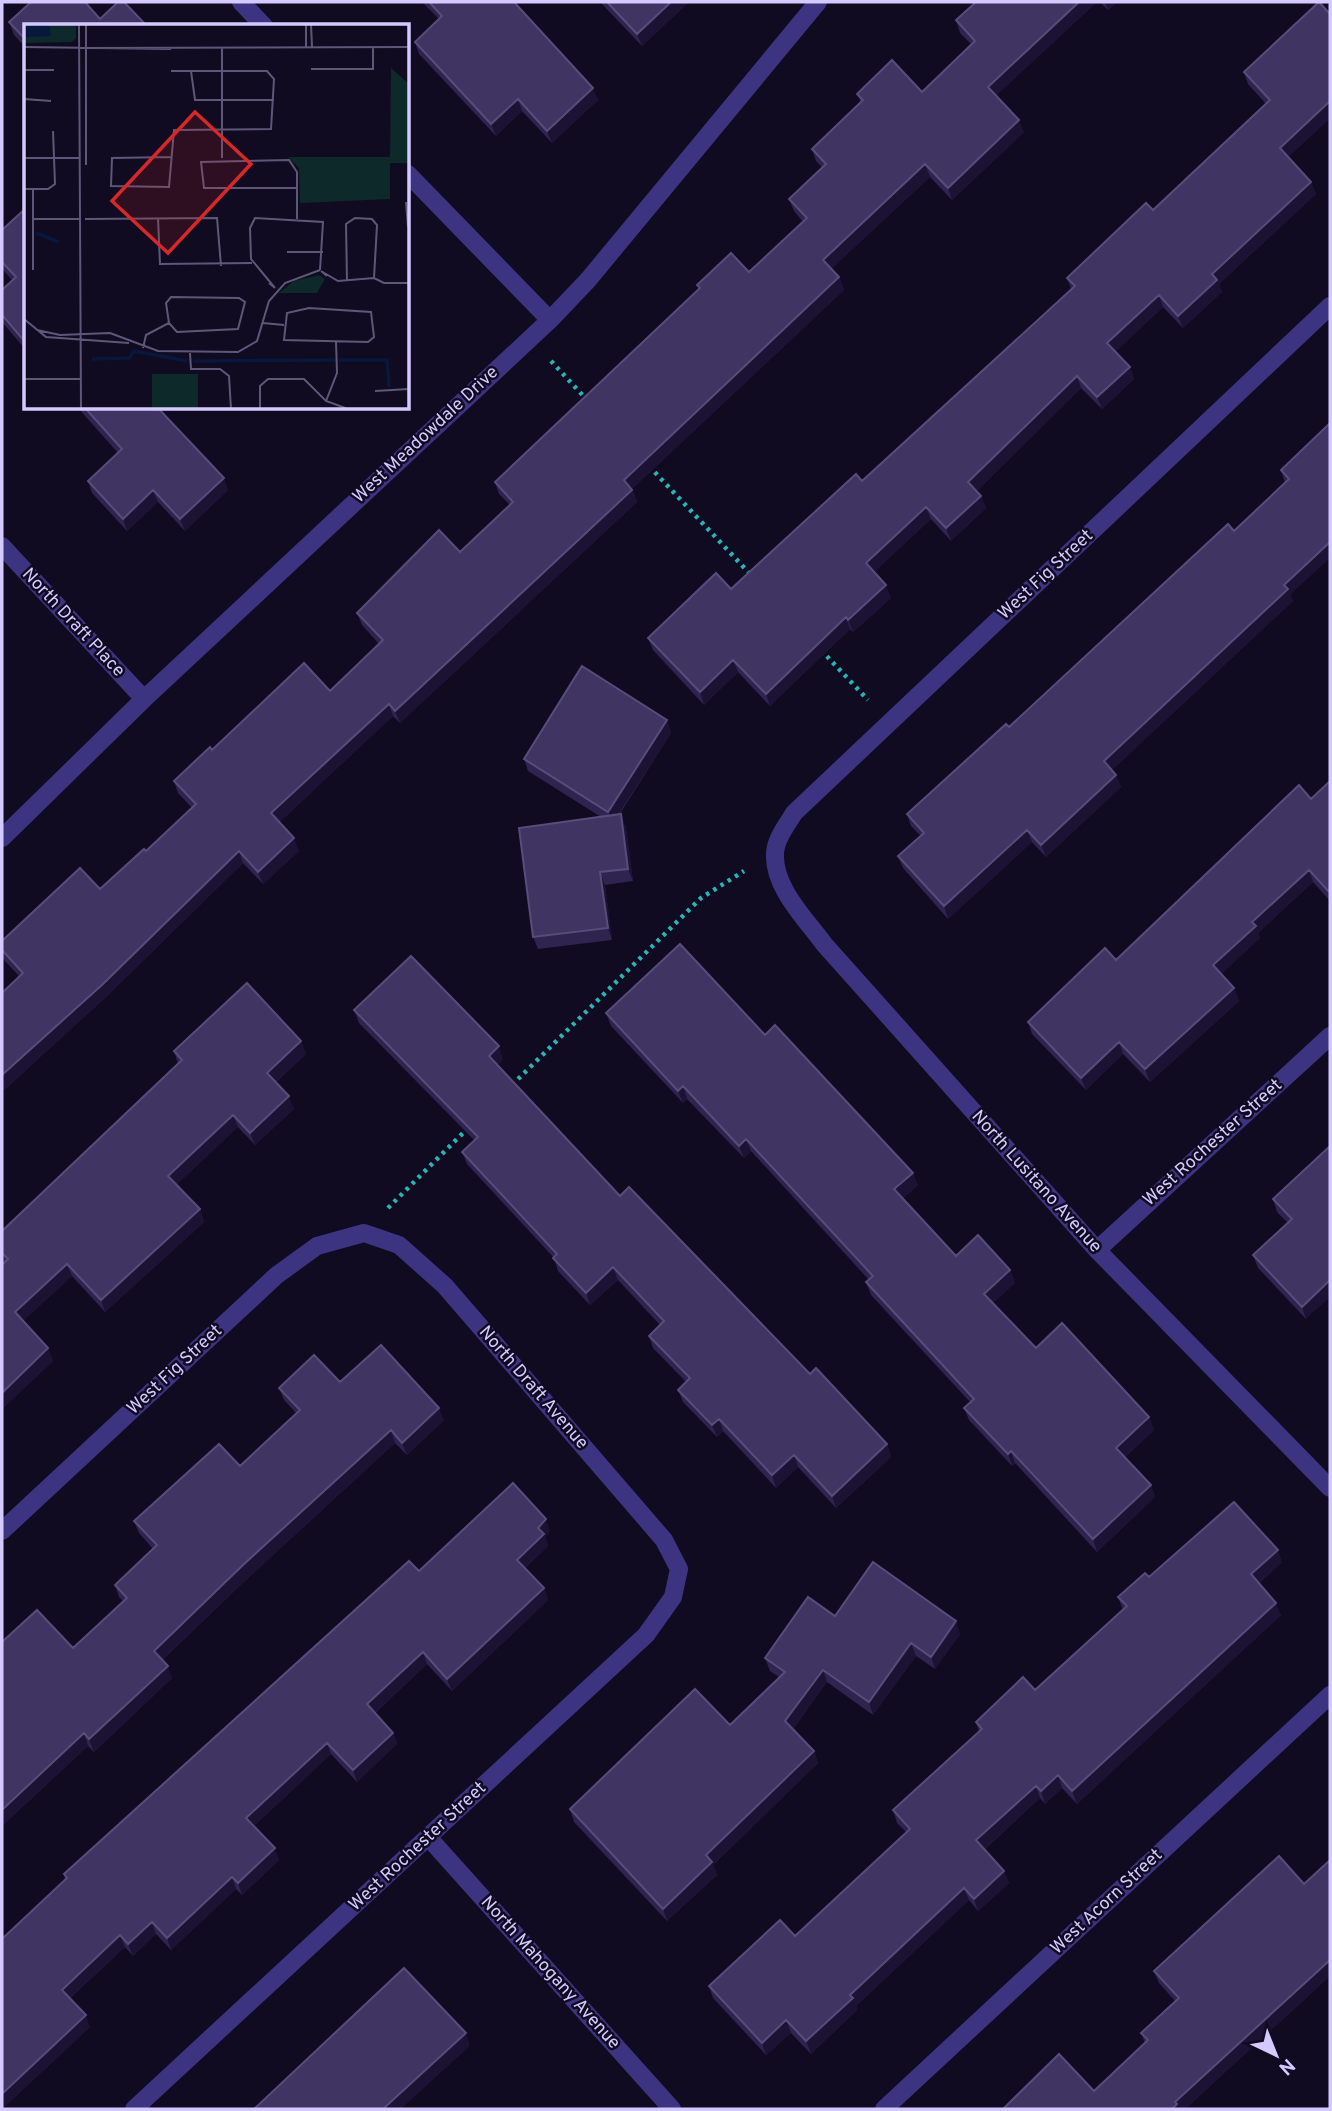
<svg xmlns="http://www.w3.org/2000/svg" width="1332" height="2111" font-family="Overpass,sans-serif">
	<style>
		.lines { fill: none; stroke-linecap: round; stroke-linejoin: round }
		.path { stroke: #28b5b6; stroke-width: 4.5; stroke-dasharray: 3.5 5; stroke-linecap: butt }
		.minor { stroke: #3c3481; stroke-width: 18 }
		.wall { fill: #2e244f }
		.shaded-wall { fill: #1b1234 }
		.building { fill: #403562; stroke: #574d7b; stroke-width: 2 }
		.labels { text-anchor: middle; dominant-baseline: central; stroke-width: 5; stroke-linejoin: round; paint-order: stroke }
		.street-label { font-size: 18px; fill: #d4caff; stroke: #100b20 }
		.inset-river { fill: none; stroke: #07173e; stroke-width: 3.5 }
		.inset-road { fill: none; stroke: #5e5779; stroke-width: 2 }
		.view { fill: #d62828; fill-opacity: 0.15; stroke: #d62828; stroke-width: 3.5 }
		.inset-edge { fill: none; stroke: #d4caff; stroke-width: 3.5 }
	</style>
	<rect width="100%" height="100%" fill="#100b20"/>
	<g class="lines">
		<path class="path" d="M 551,361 L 588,401
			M 649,466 L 751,575
			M 821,650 L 868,700
			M 512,1085 L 701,898 L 744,871
			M 388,1208 L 468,1128"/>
		<path class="minor" d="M 241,2 L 264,26
			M 408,174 L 550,320
			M 1330,306 L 794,813 C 787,825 776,838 775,853 C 773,887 805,918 824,944 L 1097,1250 L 1330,1488
			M 2,546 L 144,699
			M 2,838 L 144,699 L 550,320 L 588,280 L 818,2
			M 1097,1250 L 1330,1036
			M 2,1531 L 277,1275 L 317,1246 L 364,1233 L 399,1245 L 445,1286 L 664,1540 L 679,1569 L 673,1597 L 646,1635 L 134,2109
			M 428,1837 L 672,2109
			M 884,2109 L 1330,1695"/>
	</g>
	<path class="wall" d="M 422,2 L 514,2 L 598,100 L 552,143 L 522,111 L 496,136 L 419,54 L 415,42 L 439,19 Z
		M 600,2 L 689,2 L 642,46 Z
		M 1097,2 L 996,95 L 1024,132 L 952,200 L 930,177 L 831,269 L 839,277 L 844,290 L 632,489 L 637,502 L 400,723 L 393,716 L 279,822 L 299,851 L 263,884 L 243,863 L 107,996 L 2,1092 L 2,993 L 20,977 L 2,958 L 2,941 L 100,889 L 146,851 L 192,808 L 178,793 L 174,781 L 212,750 L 330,691 L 379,644 L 362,625 L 357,613 L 460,552 L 510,505 L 499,494 L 495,482 L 699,289 L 697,285 L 749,272 L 803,222 L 794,211 L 789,199 L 823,168 L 816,161 L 812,149 L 861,103 L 857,94 L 922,92 L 972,45 L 960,33 L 956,20 Z
		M 1100,2 L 1117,2 L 1108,10 Z
		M 100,19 L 147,26 L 26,26 L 26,48 L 14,35 L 9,22 Z
		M 1244,72 L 1330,118 L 1288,157 L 1311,182 L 1316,194 L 1219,284 L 1222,292 L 1183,328 L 1163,307 L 1115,352 L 1130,367 L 1134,379 L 1102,409 L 1081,388 L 977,491 L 981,496 L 986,508 L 951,541 L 931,519 L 874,572 L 891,598 L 853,632 L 850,629 L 770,706 L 738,672 L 704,705 L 653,650 L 648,638 L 731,589 L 862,481 L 1071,289 L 1067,278 L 1153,210 L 1266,104 L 1248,84 Z
		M 26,208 L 26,350 L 2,322 L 2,290 L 12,280 L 2,269 L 2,230 Z
		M 78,408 L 160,408 L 159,409 L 228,490 L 185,531 L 158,502 L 127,531 L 92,493 L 88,481 L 118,453 Z
		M 1330,423 L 1290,595 L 1293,601 L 1112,770 L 1116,775 L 1121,787 L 1046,857 L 1032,842 L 948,919 L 903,868 L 898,856 L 921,836 L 911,826 L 907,814 L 1009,727 L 1234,531 L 1285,483 L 1281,470 Z
		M 667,720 L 671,733 L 619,815 L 626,827 L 633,881 L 605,885 L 612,940 L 538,949 L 533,937 L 601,817 L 528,771 L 524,759 Z
		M 1330,781 L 1330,901 L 1313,882 L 1258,933 L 1260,938 L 1221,974 L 1234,988 L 1239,1001 L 1150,1082 L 1123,1054 L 1086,1090 L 1032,1034 L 1028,1022 L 1116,960 L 1311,799 Z
		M 354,1010 L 503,1059 L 497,1065 L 620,1196 L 887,1444 L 891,1457 L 836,1508 L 798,1467 L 776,1488 L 723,1431 L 717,1437 L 683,1402 L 678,1390 L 686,1382 L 653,1348 L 649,1336 L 660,1325 L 618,1280 L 590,1305 L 558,1271 L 554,1258 L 467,1164 L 462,1152 L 474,1140 L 359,1023 Z
		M 606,1013 L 765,1035 L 918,1185 L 903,1198 L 956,1256 L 1010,1270 L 1015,1283 L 993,1303 L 1036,1348 L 1149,1417 L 1154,1430 L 1125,1457 L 1151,1485 L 1155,1497 L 1097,1552 L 1015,1463 L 1012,1466 L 969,1420 L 964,1408 L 970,1402 L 871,1295 L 866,1282 L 869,1280 L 751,1151 L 744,1158 L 687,1099 L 683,1103 L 611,1026 Z
		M 301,1041 L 306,1054 L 276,1082 L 294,1109 L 255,1145 L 238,1127 L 176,1185 L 200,1209 L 204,1222 L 105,1312 L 72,1276 L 23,1321 L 48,1348 L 53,1361 L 2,1409 L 4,1263 L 2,1261 L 2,1231 L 178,1064 L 174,1051 Z
		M 1330,1146 L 1306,1319 L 1258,1268 L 1253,1255 L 1288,1223 L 1277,1212 L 1273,1199 Z
		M 340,1382 L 444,1420 L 407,1455 L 395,1443 L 248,1578 L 162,1660 L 172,1678 L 94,1752 L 88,1746 L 3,1825 L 2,1824 L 2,1642 L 73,1648 L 123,1601 L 119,1597 L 115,1585 L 153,1549 L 139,1533 L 134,1521 L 240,1466 L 296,1413 L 284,1400 L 279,1388 Z
		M 550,1531 L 545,1537 L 548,1546 L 525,1568 L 544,1588 L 548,1600 L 452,1691 L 427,1664 L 375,1713 L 393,1733 L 397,1744 L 357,1782 L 331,1754 L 254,1826 L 279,1860 L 242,1895 L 236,1889 L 171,1950 L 156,1934 L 133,1956 L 125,1947 L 70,1998 L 90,2027 L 2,2109 L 65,1880 L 64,1874 L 419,1571 Z
		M 1282,1562 L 1259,1583 L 1281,1615 L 1077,1804 L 1062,1788 L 1045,1804 L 1040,1798 L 985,1849 L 1004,1871 L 1009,1883 L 978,1911 L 969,1900 L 856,2006 L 857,2010 L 811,2054 L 791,2033 L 766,2055 L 713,1998 L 709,1986 L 795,1936 L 907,1833 L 897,1823 L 893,1810 L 979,1732 L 976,1722 L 1035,1690 L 1123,1610 L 1118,1597 L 1149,1577 Z
		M 835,1616 L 960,1634 L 935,1669 L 916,1656 L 873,1715 L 827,1682 L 793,1729 L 814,1751 L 818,1763 L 713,1865 L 717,1875 L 667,1921 L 574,1822 L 570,1809 L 730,1725 L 779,1677 L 770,1671 L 765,1658 Z
		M 1154,1971 L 1330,1976 L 1185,2109 L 1003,2109 L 1094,2091 L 1145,2043 L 1141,2033 L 1175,2001 L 1159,1983 Z"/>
	<path class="shaded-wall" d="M 671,2 L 689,2 L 642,46 L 637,34 Z
		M 1079,2 L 1097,2 L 993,99 L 988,87 Z
		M 1105,2 L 1117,2 L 1108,10 Z
		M 593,88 L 598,100 L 552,143 L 547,131 Z
		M 518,99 L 522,111 L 496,136 L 491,124 Z
		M 1330,101 L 1330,118 L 1284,161 L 1280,148 Z
		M 1019,120 L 1024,132 L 952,200 L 948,188 Z
		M 925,164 L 930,177 L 828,272 L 823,260 Z
		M 1311,182 L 1316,194 L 1219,284 L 1222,292 L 1183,328 L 1178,316 L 1212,274 Z
		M 839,277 L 844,290 L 628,493 L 624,480 Z
		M 1159,295 L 1163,307 L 1112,355 L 1107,343 Z
		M 1130,367 L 1134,379 L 1102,409 L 1097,397 Z
		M 1077,376 L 1081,388 L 973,495 L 968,482 Z
		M 224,478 L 228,490 L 185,531 L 180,519 Z
		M 153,490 L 158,502 L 127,531 L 123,519 Z
		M 632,490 L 637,502 L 400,723 L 395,711 Z
		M 981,496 L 986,508 L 951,541 L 946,528 Z
		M 926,507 L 931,519 L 871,575 L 866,563 Z
		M 1330,542 L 1330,558 L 1290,595 L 1293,601 L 1108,774 L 1104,761 L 1284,585 Z
		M 886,585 L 891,598 L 853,632 L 848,620 Z
		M 846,617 L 850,629 L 770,706 L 766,694 Z
		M 733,660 L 738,672 L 704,705 L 700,692 Z
		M 389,704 L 393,716 L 276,826 L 271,813 Z
		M 667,720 L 671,733 L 612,824 L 608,812 Z
		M 1116,775 L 1121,787 L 1046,857 L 1041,845 Z
		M 621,814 L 626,827 L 633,881 L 628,869 Z
		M 1027,830 L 1032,842 L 948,919 L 944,906 Z
		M 294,838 L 299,851 L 263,884 L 258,872 Z
		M 239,851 L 243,863 L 107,996 L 2,1092 L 2,1075 Z
		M 1309,870 L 1313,882 L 1258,933 L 1260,938 L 1217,978 L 1213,965 L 1252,922 Z
		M 600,872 L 605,885 L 612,940 L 608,928 Z
		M 1234,988 L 1239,1001 L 1150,1082 L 1145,1069 Z
		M 301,1041 L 306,1054 L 272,1085 L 267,1073 Z
		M 1119,1042 L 1123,1054 L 1086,1090 L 1081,1078 Z
		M 499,1046 L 503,1059 L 494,1068 L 489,1056 Z
		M 683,1086 L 687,1099 L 683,1103 L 678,1091 Z
		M 289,1096 L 294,1109 L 255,1145 L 250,1133 Z
		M 233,1115 L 238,1127 L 173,1188 L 168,1176 Z
		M 746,1139 L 751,1151 L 744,1158 L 739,1146 Z
		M 913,1173 L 918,1185 L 899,1202 L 894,1189 Z
		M 200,1209 L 204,1222 L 105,1312 L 101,1300 Z
		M 67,1264 L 72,1276 L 19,1325 L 15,1312 Z
		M 613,1267 L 618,1280 L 590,1305 L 586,1293 Z
		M 1010,1270 L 1015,1283 L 989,1307 L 984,1294 Z
		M 1330,1280 L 1330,1297 L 1306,1319 L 1302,1307 Z
		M 48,1348 L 53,1361 L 2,1409 L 2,1393 Z
		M 439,1408 L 444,1420 L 407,1455 L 402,1443 Z
		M 1149,1417 L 1154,1430 L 1121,1460 L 1116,1448 Z
		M 719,1419 L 723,1431 L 717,1437 L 712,1425 Z
		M 391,1430 L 395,1443 L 248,1578 L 158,1663 L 154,1651 L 243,1565 Z
		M 887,1444 L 891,1457 L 836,1508 L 832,1496 Z
		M 1011,1451 L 1015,1463 L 1012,1466 L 1008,1454 Z
		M 794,1455 L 798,1467 L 776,1488 L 772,1475 Z
		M 1151,1485 L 1155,1497 L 1097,1552 L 1093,1539 Z
		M 546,1519 L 550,1531 L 545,1537 L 548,1546 L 521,1571 L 517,1560 L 538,1528 Z
		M 1278,1550 L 1282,1562 L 1255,1586 L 1251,1574 Z
		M 544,1588 L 548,1600 L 452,1691 L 447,1679 Z
		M 1276,1603 L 1281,1615 L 1077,1804 L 1072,1791 Z
		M 956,1621 L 960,1634 L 935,1669 L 931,1657 Z
		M 911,1643 L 916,1656 L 873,1715 L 869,1702 Z
		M 423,1652 L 427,1664 L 371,1716 L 367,1704 Z
		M 168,1666 L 172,1678 L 94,1752 L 89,1739 Z
		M 823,1670 L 827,1682 L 789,1734 L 785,1721 Z
		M 84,1733 L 88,1746 L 3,1825 L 2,1822 L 2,1810 Z
		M 393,1733 L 397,1744 L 357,1782 L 353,1770 Z
		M 327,1743 L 331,1754 L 251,1829 L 246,1818 Z
		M 814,1751 L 818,1763 L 713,1865 L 717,1875 L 667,1921 L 663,1909 L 706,1855 Z
		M 1058,1775 L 1062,1788 L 1045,1804 L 1041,1791 Z
		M 1036,1786 L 1040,1798 L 981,1852 L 976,1840 Z
		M 275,1848 L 279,1860 L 242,1895 L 238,1883 Z
		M 1004,1871 L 1009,1883 L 978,1911 L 974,1899 Z
		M 232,1877 L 236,1889 L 171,1950 L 167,1938 Z
		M 964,1888 L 969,1900 L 856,2006 L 857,2010 L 811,2054 L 806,2041 L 850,1995 Z
		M 152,1922 L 156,1934 L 133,1956 L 128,1944 Z
		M 120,1935 L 125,1947 L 66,2001 L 62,1990 Z
		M 1330,1960 L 1330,1976 L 1185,2109 L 1172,2109 L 1175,2102 Z
		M 86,2015 L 90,2027 L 2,2109 L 2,2094 Z
		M 786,2020 L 791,2033 L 766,2055 L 762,2043 Z
		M 466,2033 L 470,2046 L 401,2109 L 383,2109 Z"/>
	<path class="building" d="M 31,2 L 85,2 L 100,19 L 118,2 L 124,2 L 147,26 L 26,26 L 26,40 L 9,22 Z
		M 429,2 L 514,2 L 593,88 L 547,131 L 518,99 L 491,124 L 415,42 L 442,16 Z
		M 607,2 L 671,2 L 637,34 Z
		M 976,2 L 1079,2 L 988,87 L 1019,120 L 948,188 L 925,164 L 823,260 L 839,277 L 624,480 L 632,490 L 395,711 L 389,704 L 271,813 L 294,838 L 258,872 L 239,851 L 103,984 L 2,1075 L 2,993 L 23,973 L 2,950 L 2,941 L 80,868 L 100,889 L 144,849 L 146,851 L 196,804 L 174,781 L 210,747 L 212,750 L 304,663 L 330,691 L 383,640 L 357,613 L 439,530 L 460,552 L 513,502 L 495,482 L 700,288 L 697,285 L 731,253 L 749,272 L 807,218 L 789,199 L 826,164 L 812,149 L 863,100 L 857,94 L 892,60 L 922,92 L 975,41 L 956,20 Z
		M 1319,2 L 1330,14 L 1330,101 L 1280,148 L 1311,182 L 1212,274 L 1217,280 L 1178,316 L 1159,295 L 1107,343 L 1130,367 L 1097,397 L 1077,376 L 968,482 L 981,496 L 946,528 L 926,507 L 866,563 L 886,585 L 848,620 L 846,617 L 766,694 L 733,660 L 700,692 L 648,638 L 716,573 L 731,589 L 856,474 L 862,481 L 1075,286 L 1067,278 L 1146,203 L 1153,210 L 1270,100 L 1244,72 Z
		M 26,208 L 26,343 L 2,315 L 2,290 L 16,277 L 2,262 L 2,230 Z
		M 85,408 L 158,408 L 224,478 L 180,519 L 153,490 L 123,519 L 88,481 L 122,449 Z
		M 1330,423 L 1330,542 L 1284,585 L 1288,589 L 1104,761 L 1116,775 L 1041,845 L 1027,830 L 944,906 L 898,856 L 924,833 L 907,814 L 1006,724 L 1009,727 L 1228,524 L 1234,531 L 1289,479 L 1281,470 Z
		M 582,666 L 667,720 L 608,812 L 524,759 Z
		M 1330,781 L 1330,893 L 1309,870 L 1252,922 L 1256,926 L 1213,965 L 1234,988 L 1145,1069 L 1119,1042 L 1081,1078 L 1028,1022 L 1105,948 L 1116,960 L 1299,785 L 1311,799 Z
		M 621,814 L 628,869 L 600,872 L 608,928 L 533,937 L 519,828 Z
		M 680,944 L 765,1035 L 775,1025 L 913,1173 L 894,1189 L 956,1256 L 978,1235 L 1010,1270 L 984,1294 L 1036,1348 L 1062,1323 L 1149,1417 L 1116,1448 L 1151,1485 L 1093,1539 L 1011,1451 L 1008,1454 L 964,1408 L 974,1399 L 866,1282 L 873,1276 L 746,1139 L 739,1146 L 683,1086 L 678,1091 L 606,1013 Z
		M 411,956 L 499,1046 L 489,1056 L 620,1196 L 629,1187 L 810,1374 L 816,1368 L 887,1444 L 832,1496 L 794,1455 L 772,1475 L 719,1419 L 712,1425 L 678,1390 L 690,1378 L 649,1336 L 664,1321 L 613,1267 L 586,1293 L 553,1258 L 557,1254 L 462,1152 L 478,1137 L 354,1010 Z
		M 247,983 L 301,1041 L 267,1073 L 289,1096 L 250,1133 L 233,1115 L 168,1176 L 200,1209 L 101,1300 L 67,1264 L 15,1312 L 48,1348 L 2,1393 L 2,1265 L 8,1259 L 2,1253 L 2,1231 L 182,1060 L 174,1051 Z
		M 1330,1146 L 1330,1280 L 1302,1307 L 1253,1255 L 1292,1219 L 1273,1199 Z
		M 381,1345 L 439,1408 L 402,1443 L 391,1430 L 243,1565 L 154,1651 L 168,1666 L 89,1739 L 84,1733 L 2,1810 L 2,1642 L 37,1610 L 73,1648 L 127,1598 L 115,1585 L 157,1545 L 134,1521 L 219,1444 L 240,1466 L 300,1410 L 279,1388 L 314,1355 L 340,1382 Z
		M 513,1483 L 546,1519 L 538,1528 L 544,1534 L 517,1560 L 544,1588 L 447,1679 L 423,1652 L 367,1704 L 393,1733 L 353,1770 L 327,1743 L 246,1818 L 275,1848 L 238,1883 L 232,1877 L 167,1938 L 152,1922 L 128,1944 L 120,1935 L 62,1990 L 86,2015 L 2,2094 L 2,1939 L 67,1878 L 64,1874 L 409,1561 L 419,1571 Z
		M 1234,1502 L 1278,1550 L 1251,1574 L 1276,1603 L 1072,1791 L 1058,1775 L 1041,1791 L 1036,1786 L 976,1840 L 1004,1871 L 974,1899 L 964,1888 L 850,1995 L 853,1998 L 806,2041 L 786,2020 L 762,2043 L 709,1986 L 780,1920 L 795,1936 L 910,1829 L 893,1810 L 982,1729 L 976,1722 L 1023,1677 L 1035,1690 L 1127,1606 L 1118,1597 L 1145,1573 L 1149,1577 Z
		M 873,1562 L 956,1621 L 931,1657 L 911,1643 L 869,1702 L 823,1670 L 785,1721 L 814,1751 L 706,1855 L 712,1862 L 663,1909 L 570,1809 L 695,1689 L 730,1725 L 785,1672 L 765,1658 L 808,1597 L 835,1616 Z
		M 1279,1856 L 1304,1884 L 1330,1860 L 1330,1960 L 1175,2102 L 1177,2104 L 1172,2109 L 1003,2109 L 1059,2054 L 1094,2091 L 1148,2040 L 1141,2033 L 1179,1998 L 1154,1971 Z
		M 404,1968 L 466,2033 L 383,2109 L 254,2109 Z"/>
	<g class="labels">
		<g class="street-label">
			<text transform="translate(426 435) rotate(-43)">West Meadowdale Drive</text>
			<text transform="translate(1046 575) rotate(-43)">West Fig Street</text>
			<text transform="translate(73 623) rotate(47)">North Draft Place</text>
			<text transform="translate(1213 1143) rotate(-42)">West Rochester Street</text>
			<text transform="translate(1036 1182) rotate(48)">North Lusitano Avenue</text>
			<text transform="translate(175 1370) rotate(-43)">West Fig Street</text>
			<text transform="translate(533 1388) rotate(49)">North Draft Avenue</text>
			<text transform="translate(418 1847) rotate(-43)">West Rochester Street</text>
			<text transform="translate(1107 1902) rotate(-43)">West Acorn Street</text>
			<text transform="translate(550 1973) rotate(48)">North Mahogany Avenue</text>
		</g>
	</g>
	<g transform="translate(24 24)">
		<rect width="385" height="385" fill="#100b20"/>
		<path d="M 367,44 L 385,60 L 385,139 L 366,139 Z" fill="#0e292a"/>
		<path d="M 0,0 L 52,0 L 52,14 L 48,18 L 0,19 ZM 264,133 L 366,133 L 366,175 L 276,179 L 275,144 ZM 295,251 L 301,255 L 293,269 L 255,269 L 270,257 ZM 128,350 L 174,350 L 174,385 L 128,385 Z" fill="#0e292a"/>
		<path d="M 0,0 L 25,0 L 27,12 L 0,13 Z" fill="#07173e"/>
		<path class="inset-river" d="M 12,209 L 35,218M 68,335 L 105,334 L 110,327 L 163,337M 315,336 L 363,336 L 365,363M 169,337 L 311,336"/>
		<path class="inset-road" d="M 55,0 L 57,385M 282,0 L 282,23M 287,0 L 288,23M 0,23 L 147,25M 198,23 L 198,134M 62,24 L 385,23M 287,45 L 349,45 L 349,24M 0,46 L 30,46M 147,47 L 243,47 L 250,55 L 247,105 L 150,106 L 145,163 L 87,162 L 88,134 L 147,133M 167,47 L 171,76 L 250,76M 0,75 L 27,77M 0,134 L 55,134M 62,141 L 62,0M 0,165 L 24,165 L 31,160 L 29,107M 382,178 L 384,203M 134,194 L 136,240 L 228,239M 9,195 L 56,195M 61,195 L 193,194 L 197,242M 273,195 L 273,148 L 265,136 L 177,138 L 180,164 L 273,164M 263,228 L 299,228M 9,246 L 9,165M 303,252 L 297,247 L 314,257 L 350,254 L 360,259 L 385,259M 323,257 L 322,200 L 331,194 L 348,195 L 353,201 L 350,254M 245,259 L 251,264 L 227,235 L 226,204 L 231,194 L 299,198 L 296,246M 285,284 L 347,288 L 350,313 L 344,318 L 260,316 L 263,289 ZM 0,295 L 22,313 L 105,319M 239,299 L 260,301M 13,306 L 36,311 L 86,309 L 134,327 L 214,328 L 233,317 L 245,277 L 261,259 L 296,246M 119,324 L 122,311 L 145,299 L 142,279 L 147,273 L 215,274 L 221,278 L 214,305 L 153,308 L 145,299M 166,329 L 167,345 L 196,345 L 205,352 L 207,385M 0,355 L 57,355M 351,367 L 385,365M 302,377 L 313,349 L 312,318M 236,385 L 236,362 L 244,355 L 280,355 L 302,377 L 324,385"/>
		<path class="view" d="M 171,88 L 227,140 L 144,229 L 88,177 Z"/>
		<rect width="385" height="385" class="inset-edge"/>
	</g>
	<rect width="1332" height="2111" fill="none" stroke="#d4caff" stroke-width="7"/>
	<g transform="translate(1276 2055) rotate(137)" stroke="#100b20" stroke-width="5" paint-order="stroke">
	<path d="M0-5L12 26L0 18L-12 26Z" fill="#d4caff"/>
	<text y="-10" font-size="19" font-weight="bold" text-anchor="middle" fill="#d4caff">N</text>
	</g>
</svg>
